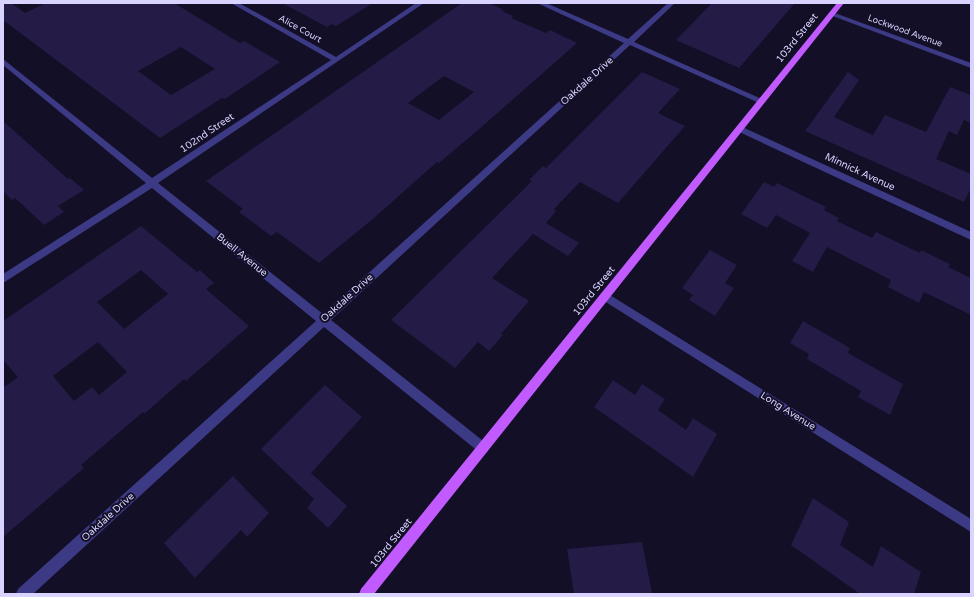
<svg xmlns="http://www.w3.org/2000/svg" width="974" height="597" font-family="'Varela Round',sans-serif">
	<style>
		.building { fill: #241b47; fill-rule: evenodd }
		.lines { fill: none; stroke-linecap: round; stroke-linejoin: round }
		.minor { fill: #3d3a85; fill-rule: evenodd }
		.major { fill: #c25bff; fill-rule: evenodd }
		.labels { text-anchor: middle; dominant-baseline: central; stroke-width: 4; stroke-linejoin: round; paint-order: stroke }
		.far-street-label { font-size: 9px; fill: #d9d4ff; stroke: #130f26 }
		.street-label { font-size: 10px; fill: #d9d4ff; stroke: #130f26 }
	</style>
	<rect width="100%" height="100%" fill="#130f26"/>
	<path class="building" d="M 3,3 L 11,3 L 25,13 L 46,3 L 174,3 L 240,43 L 244,41 L 280,62 L 225,99 L 222,98 L 160,138 L 3,20 ZM 181,47 L 215,69 L 171,95 L 138,71 Z
		M 282,3 L 373,3 L 336,26 L 332,24 L 327,27 Z
		M 462,3 L 489,3 L 504,10 L 502,11 L 513,16 L 511,18 L 546,33 L 550,30 L 577,43 L 478,130 L 439,163 L 437,162 L 374,218 L 319,263 L 277,232 L 271,236 L 239,212 L 243,209 L 206,181 ZM 444,76 L 474,92 L 439,120 L 408,103 Z
		M 712,3 L 795,3 L 739,68 L 676,40 Z
		M 642,72 L 680,89 L 658,113 L 685,126 L 618,203 L 580,182 L 554,209 L 556,211 L 546,223 L 579,243 L 568,256 L 533,234 L 505,264 L 492,278 L 529,301 L 501,334 L 503,335 L 489,351 L 478,342 L 455,368 L 391,320 L 532,181 L 529,180 L 543,166 L 546,168 Z
		M 848,72 L 859,80 L 834,117 L 873,135 L 885,115 L 926,132 L 950,87 L 971,95 L 971,123 L 964,120 L 957,135 L 949,131 L 936,159 L 971,174 L 971,188 L 964,202 L 805,131 Z
		M 3,121 L 68,179 L 70,178 L 84,190 L 58,206 L 64,212 L 44,225 L 15,198 L 12,200 L 3,191 Z
		M 764,182 L 774,187 L 777,183 L 826,207 L 824,210 L 839,218 L 837,221 L 872,238 L 876,232 L 920,253 L 921,250 L 950,264 L 948,267 L 971,278 L 971,315 L 924,292 L 919,303 L 888,287 L 891,280 L 827,247 L 813,272 L 792,261 L 810,233 L 776,215 L 767,228 L 741,214 Z
		M 141,226 L 197,272 L 200,270 L 214,283 L 206,289 L 249,326 L 186,381 L 184,379 L 144,414 L 143,412 L 81,465 L 84,468 L 3,537 L 3,388 L 18,377 L 3,360 L 3,321 ZM 141,270 L 168,294 L 124,329 L 97,302 ZM 98,342 L 127,372 L 99,395 L 92,387 L 74,401 L 53,376 Z
		M 710,250 L 737,265 L 725,283 L 734,288 L 715,316 L 689,300 L 693,295 L 682,288 Z
		M 803,321 L 850,348 L 848,353 L 903,384 L 890,415 L 858,397 L 861,391 L 807,359 L 809,354 L 790,343 Z
		M 613,380 L 635,395 L 642,384 L 665,399 L 658,410 L 686,430 L 693,418 L 717,434 L 693,477 L 594,407 Z
		M 325,385 L 362,417 L 311,473 L 347,506 L 328,528 L 307,508 L 314,499 L 261,449 Z
		M 233,476 L 269,513 L 247,537 L 241,530 L 195,578 L 164,543 Z
		M 813,498 L 849,522 L 840,545 L 873,567 L 881,546 L 921,572 L 914,594 L 860,594 L 791,545 Z
		M 642,542 L 652,593 L 574,594 L 567,549 Z"/>
	<g class="lines">
		<path class="minor" d="M 231,3 L 239,3 L 336,57 L 416,3 L 424,3 L 158,183 L 323,314 L 624,43 L 537,3 L 546,3 L 628,39 L 668,3 L 675,3 L 634,42 L 766,101 L 762,104 L 759,103 L 630,45 L 331,320 L 487,444 L 489,448 L 487,452 L 483,454 L 479,452 L 324,327 L 33,594 L 16,594 L 18,589 L 316,321 L 152,188 L 3,283 L 3,274 L 146,183 L 3,65 L 3,59 L 152,178 L 331,60 Z
			M 832,12 L 971,63 L 971,68 L 830,15 L 829,14 Z
			M 740,126 L 971,232 L 971,240 L 737,131 L 737,127 Z
			M 605,292 L 971,519 L 971,532 L 601,299 L 600,296 L 601,293 Z"/>
		<path class="major" d="M 837,3 L 844,3 L 374,594 L 359,594 L 361,589 Z"/>
	</g>
	<g class="labels">
		<g class="far-street-label">
			<text transform="translate(300 29) rotate(29)">Alice Court</text>
			<text transform="translate(905 31) rotate(20)">Lockwood Avenue</text>
		</g>
		<g class="street-label">
			<text transform="translate(797 38) rotate(-51)">103rd Street</text>
			<text transform="translate(587 81) rotate(-42)">Oakdale Drive</text>
			<text transform="translate(207 133) rotate(-34)">102nd Street</text>
			<text transform="translate(860 172) rotate(25)">Minnick Avenue</text>
			<text transform="translate(242 255) rotate(39)">Buell Avenue</text>
			<text transform="translate(594 291) rotate(-51)">103rd Street</text>
			<text transform="translate(347 298) rotate(-42)">Oakdale Drive</text>
			<text transform="translate(788 411) rotate(32)">Long Avenue</text>
			<text transform="translate(108 517) rotate(-42)">Oakdale Drive</text>
			<text transform="translate(391 543) rotate(-51)">103rd Street</text>
		</g>
	</g>
	<rect width="974" height="597" fill="none" stroke="#d9d4ff" stroke-width="8"/>
</svg>
